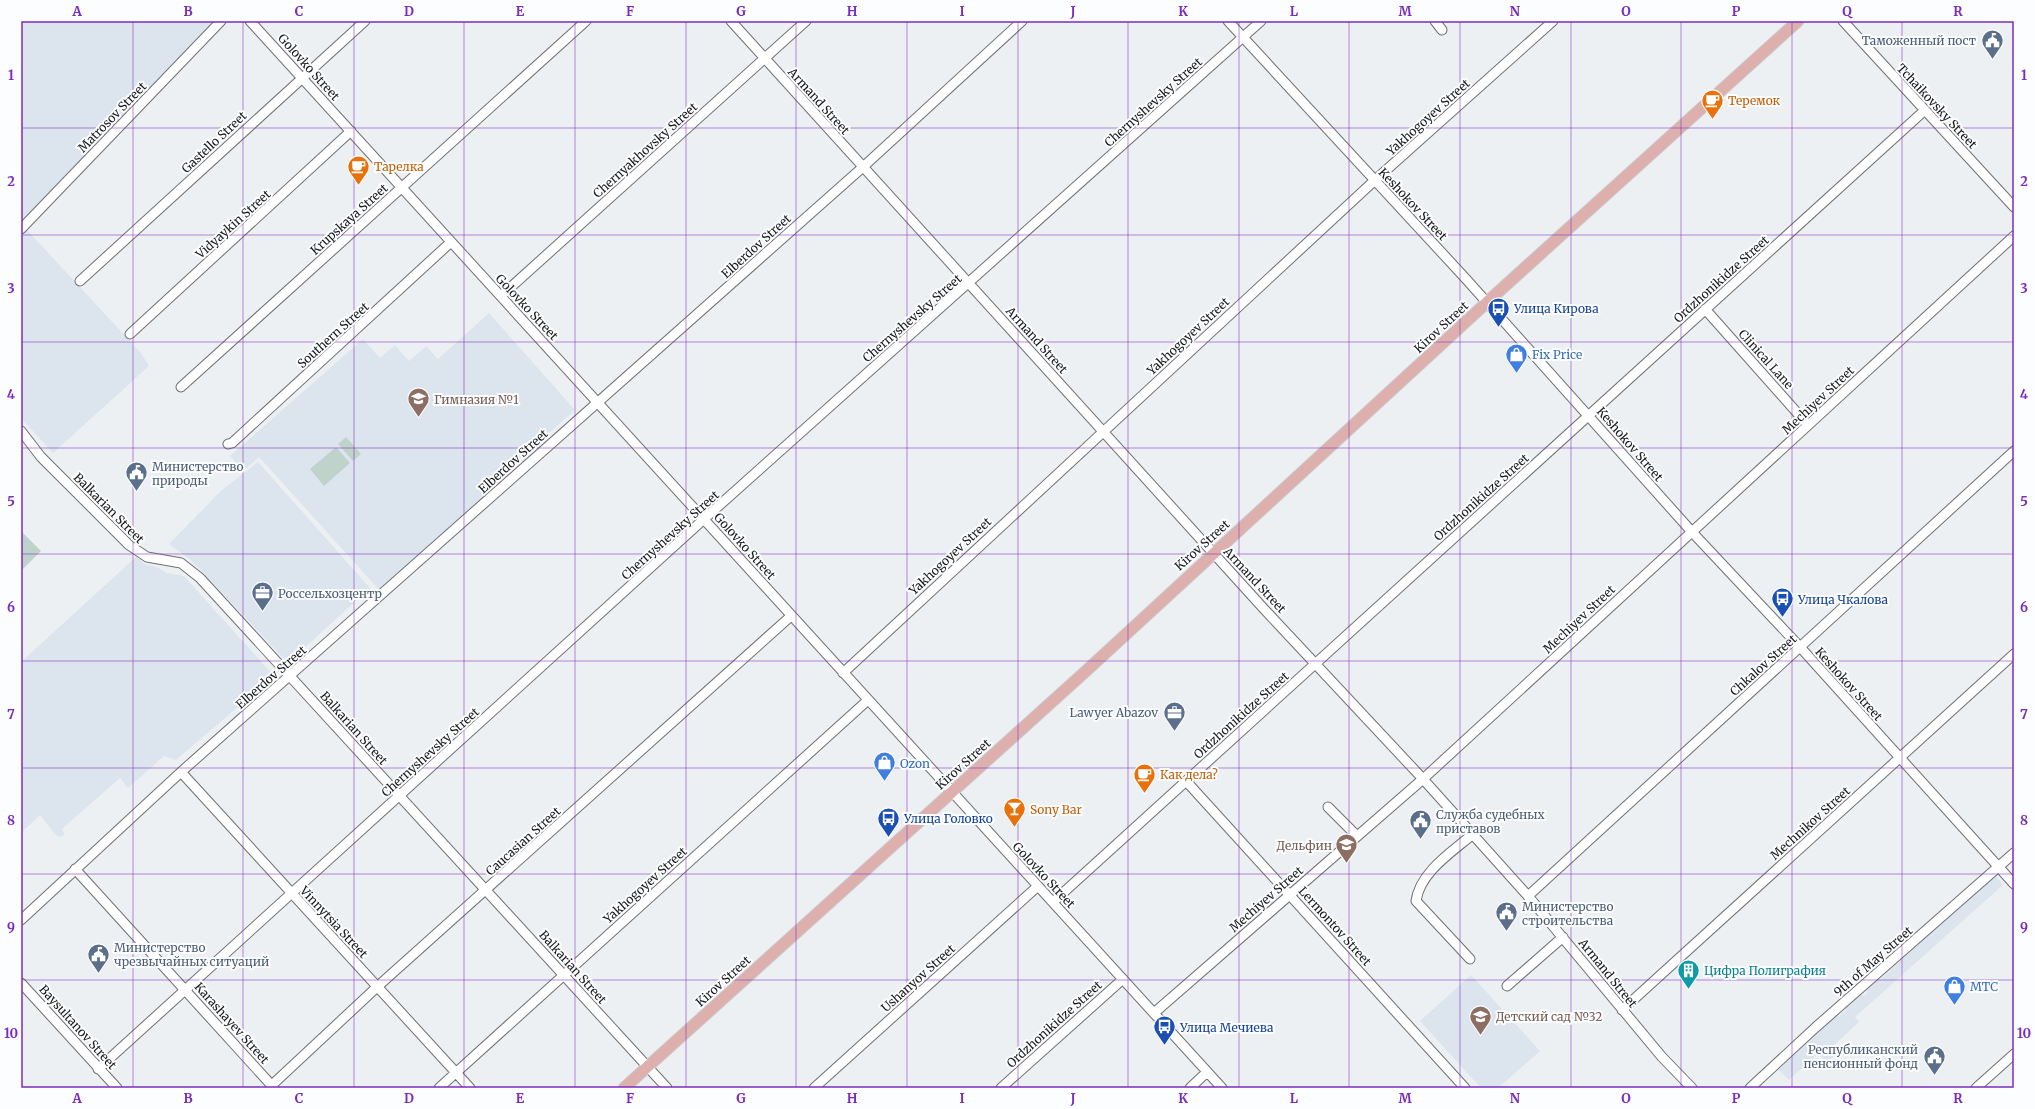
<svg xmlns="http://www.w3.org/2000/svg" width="2035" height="1109" font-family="Merriweather,serif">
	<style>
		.built { fill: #dce4ee }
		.green { fill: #bfd3ca }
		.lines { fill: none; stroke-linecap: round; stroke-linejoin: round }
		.minor-casing { stroke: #6e7073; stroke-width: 11 }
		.major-casing { stroke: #cccccd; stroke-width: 13 }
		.minor { stroke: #fff; stroke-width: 9 }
		.major { stroke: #ddafad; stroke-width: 11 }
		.grid { fill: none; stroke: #7b2cbf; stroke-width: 1; stroke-opacity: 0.55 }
		.labels { text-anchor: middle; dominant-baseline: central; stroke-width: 4; stroke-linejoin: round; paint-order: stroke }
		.service-label { font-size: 12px; fill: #4e5e75; stroke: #fcfdff; text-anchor: start }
		.street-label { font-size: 12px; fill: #18191a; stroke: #fcfdff }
		.food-label { font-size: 12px; fill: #c56008; stroke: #fcfdff; text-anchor: start }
		.transit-label { font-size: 12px; fill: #164399; stroke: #fcfdff; text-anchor: start }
		.shop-label { font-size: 12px; fill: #366cbe; stroke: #fcfdff; text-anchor: start }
		.education-label { font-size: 12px; fill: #785e54; stroke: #fcfdff; text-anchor: start }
		.culture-label { font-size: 12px; fill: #0d838f; stroke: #fcfdff; text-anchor: start }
		.neatline { fill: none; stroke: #7b2cbf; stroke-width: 1.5 }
		.grid-label { font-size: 13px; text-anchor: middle; font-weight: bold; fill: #7b2cbf }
	</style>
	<rect width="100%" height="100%" fill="#edf0f3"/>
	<path class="built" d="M 21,21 L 220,21 L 21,227 Z
		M 27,230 L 141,353 L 149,366 L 53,453 L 21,418 L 21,237 Z
		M 489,313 L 575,410 L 483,490 L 489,498 L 382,593 L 259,457 L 243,471 L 230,456 L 363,339 L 380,358 L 395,345 L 409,361 L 426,346 L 438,359 Z
		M 258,462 L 370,588 L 288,663 L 191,560 L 169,544 L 222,490 Z
		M 136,557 L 146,565 L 157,567 L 167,573 L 184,576 L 274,676 L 176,760 L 164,756 L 128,788 L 120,778 L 64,827 L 62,830 L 65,834 L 60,837 L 55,834 L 40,815 L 21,833 L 21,662 Z
		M 1994,874 L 2003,885 L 1855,1017 L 1859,1022 L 1834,1045 L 1839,1051 L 1827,1062 L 1818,1053 L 1789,1080 L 1776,1067 L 1836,1014 L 1839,1016 L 1846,1010 L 1844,1008 L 1860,993 L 1864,996 L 1868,992 L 1865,989 L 1878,978 L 1880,980 Z
		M 1471,975 L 1540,1051 L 1498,1088 L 1481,1088 L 1420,1021 Z"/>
	<path class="green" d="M 346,437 L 361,454 L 353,461 L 338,444 Z
		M 336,447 L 350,463 L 324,486 L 310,469 Z
		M 21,531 L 41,551 L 21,571 Z"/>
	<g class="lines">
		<defs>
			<path id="minor" d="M 250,21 L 1222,1088
				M 731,21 L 1264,609 L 1423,779 L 1528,896 L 1662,1057 L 1692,1088
				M 1228,21 L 1466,279 L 1692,532 L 1800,647 L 2014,884
				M 1435,21 L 1442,30
				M 1843,21 L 2014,207
				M 21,229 L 221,21
				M 80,281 L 365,21
				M 501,296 L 806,21
				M 1705,309 L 1808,425
				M 130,334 L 351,131
				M 181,387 L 586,21
				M 21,431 L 41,457 L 129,545 L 147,557 L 181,563 L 200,578 L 667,1088
				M 228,444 L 232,443 L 451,242
				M 843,673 L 1374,181 L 1553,21
				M 181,772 L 470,1088
				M 1186,781 L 1465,1088
				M 1328,807 L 1357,836
				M 75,869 L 274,1088
				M 1528,896 L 2014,451
				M 1053,902 L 1925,110
				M 21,920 L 181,772 L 863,167 L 1022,21
				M 1470,959 L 1416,901 C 1420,872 1452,852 1473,834
				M 21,983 L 117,1088
				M 1507,986 L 1563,937
				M 1622,1010 L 2014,654
				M 1154,1013 L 1423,779 L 2014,236
				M 98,1069 L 704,519 L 1261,21
				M 272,1085 L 377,987 L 791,616
				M 439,1088 L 868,700
				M 814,1088 L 1038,886
				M 1001,1088 L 1123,979
				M 1190,1088 L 1207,1072
				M 1750,1088 L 1816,1027 L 2014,853
				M 1976,1088 L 2014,1054"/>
			<path id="major" d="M 624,1088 L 1086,671 L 1496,294 L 1798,21"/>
		</defs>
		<use href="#minor" class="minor-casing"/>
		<use href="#major" class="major-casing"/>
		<use href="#minor" class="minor"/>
		<use href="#major" class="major"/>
	</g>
	<path class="grid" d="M 133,21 L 133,1088M 243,21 L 243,1088M 354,21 L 354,1088M 464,21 L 464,1088M 575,21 L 575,1088M 686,21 L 686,1088M 796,21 L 796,1088M 907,21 L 907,1088M 1018,21 L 1018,1088M 1128,21 L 1128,1088M 1239,21 L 1239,1088M 1349,21 L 1349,1088M 1460,21 L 1460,1088M 1571,21 L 1571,1088M 1681,21 L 1681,1088M 1792,21 L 1792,1088M 1902,21 L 1902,1088M 21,128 L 2014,128M 21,235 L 2014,235M 21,342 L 2014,342M 21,448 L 2014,448M 21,554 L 2014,554M 21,661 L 2014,661M 21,768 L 2014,768M 21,874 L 2014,874M 21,980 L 2014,980"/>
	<defs>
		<symbol id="civic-pin" viewBox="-11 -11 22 30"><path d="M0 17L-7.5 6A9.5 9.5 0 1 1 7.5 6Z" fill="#5c6f8a" stroke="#fcfdff"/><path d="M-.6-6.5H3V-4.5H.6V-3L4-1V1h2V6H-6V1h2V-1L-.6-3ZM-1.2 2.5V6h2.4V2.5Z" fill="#fff"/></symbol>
		<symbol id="cafe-pin" viewBox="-11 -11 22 30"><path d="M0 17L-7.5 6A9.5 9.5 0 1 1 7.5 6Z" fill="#e8710a" stroke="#fcfdff"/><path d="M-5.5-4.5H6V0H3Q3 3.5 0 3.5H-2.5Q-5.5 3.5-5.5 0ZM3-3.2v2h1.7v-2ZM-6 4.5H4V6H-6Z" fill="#fff"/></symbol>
		<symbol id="bus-pin" viewBox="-11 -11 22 30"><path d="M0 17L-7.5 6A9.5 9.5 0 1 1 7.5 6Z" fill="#1a4fb4" stroke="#fcfdff"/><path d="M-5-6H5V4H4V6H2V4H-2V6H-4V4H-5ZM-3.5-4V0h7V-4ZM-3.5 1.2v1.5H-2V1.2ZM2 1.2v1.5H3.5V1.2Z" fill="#fff"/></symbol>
		<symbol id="shop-pin" viewBox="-11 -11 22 30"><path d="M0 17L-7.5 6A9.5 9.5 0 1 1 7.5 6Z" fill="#3f7fe0" stroke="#fcfdff"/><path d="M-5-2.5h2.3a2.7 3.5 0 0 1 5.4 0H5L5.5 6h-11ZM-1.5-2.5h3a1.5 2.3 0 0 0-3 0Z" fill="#fff"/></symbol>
		<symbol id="school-pin" viewBox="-11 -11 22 30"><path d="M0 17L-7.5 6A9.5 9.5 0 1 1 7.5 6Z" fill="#8d6e63" stroke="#fcfdff"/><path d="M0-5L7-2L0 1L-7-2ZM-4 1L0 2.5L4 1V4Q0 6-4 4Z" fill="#fff"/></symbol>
		<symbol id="office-pin" viewBox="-11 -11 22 30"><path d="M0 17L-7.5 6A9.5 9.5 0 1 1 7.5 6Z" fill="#5c6f8a" stroke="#fcfdff"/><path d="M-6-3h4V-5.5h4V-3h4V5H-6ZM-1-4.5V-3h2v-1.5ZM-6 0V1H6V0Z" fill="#fff"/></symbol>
		<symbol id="bar-pin" viewBox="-11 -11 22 30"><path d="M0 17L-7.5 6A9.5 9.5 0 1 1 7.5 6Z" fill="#e8710a" stroke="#fcfdff"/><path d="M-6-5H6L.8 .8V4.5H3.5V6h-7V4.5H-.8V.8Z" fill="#fff"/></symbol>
		<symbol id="building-pin" viewBox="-11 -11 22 30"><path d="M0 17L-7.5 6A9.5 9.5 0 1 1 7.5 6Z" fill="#0f9aa8" stroke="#fcfdff"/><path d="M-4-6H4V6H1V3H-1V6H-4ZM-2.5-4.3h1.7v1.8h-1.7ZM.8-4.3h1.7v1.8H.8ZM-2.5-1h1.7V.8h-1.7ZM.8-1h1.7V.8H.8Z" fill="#fff"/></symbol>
	</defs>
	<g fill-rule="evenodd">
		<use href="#civic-pin" x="1980" y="28" width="25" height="34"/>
		<use href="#cafe-pin" x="1700" y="88" width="25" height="34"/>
		<use href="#cafe-pin" x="346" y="154" width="25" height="34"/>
		<use href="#bus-pin" x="1486" y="296" width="25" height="34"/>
		<use href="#shop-pin" x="1504" y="342" width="25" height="34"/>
		<use href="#school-pin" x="406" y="386" width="25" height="34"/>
		<use href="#civic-pin" x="124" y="460" width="25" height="34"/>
		<use href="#office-pin" x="250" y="580" width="25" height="34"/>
		<use href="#bus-pin" x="1770" y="586" width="25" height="34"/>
		<use href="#office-pin" x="1162" y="700" width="25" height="34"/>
		<use href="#shop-pin" x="872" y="750" width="25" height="34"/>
		<use href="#cafe-pin" x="1132" y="762" width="25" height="34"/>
		<use href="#bar-pin" x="1002" y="796" width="25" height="34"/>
		<use href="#bus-pin" x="876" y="806" width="25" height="34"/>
		<use href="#civic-pin" x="1408" y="808" width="25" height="34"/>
		<use href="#school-pin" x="1334" y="832" width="25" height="34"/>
		<use href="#civic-pin" x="1494" y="900" width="25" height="34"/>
		<use href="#civic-pin" x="86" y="942" width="25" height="34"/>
		<use href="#building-pin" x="1676" y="958" width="25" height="34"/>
		<use href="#shop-pin" x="1942" y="974" width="25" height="34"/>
		<use href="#school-pin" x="1468" y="1004" width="25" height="34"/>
		<use href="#bus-pin" x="1152" y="1014" width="25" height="34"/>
		<use href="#civic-pin" x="1922" y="1044" width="25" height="34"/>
	</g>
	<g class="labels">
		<g class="service-label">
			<text x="1976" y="40" text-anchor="end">Таможенный пост</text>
			<text x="152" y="466">Министерство<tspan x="152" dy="14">природы</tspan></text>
			<text x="278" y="593">Россельхозцентр</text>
			<text x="1158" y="712" text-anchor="end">Lawyer Abazov</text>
			<text x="1436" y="814">Служба судебных<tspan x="1436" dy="14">приставов</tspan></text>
			<text x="1522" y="906">Министерство<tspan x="1522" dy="14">строительства</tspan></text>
			<text x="114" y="947">Министерство<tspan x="114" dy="14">чрезвычайных ситуаций</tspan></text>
			<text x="1918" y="1049" text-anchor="end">Республиканский<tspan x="1918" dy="14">пенсионный фонд</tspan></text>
		</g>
		<g class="street-label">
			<text transform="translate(309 67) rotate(48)">Golovko Street</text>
			<text transform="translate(819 101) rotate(48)">Armand Street</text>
			<text transform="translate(1153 102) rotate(-42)">Chernyshevsky Street</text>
			<text transform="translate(1937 106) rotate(47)">Tchaikovsky Street</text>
			<text transform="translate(112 117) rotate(-46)">Matrosov Street</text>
			<text transform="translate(1428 117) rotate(-42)">Yakhogoyev Street</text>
			<text transform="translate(214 142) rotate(-43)">Gastello Street</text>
			<text transform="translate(645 150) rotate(-42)">Chernyakhovsky Street</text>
			<text transform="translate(1413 204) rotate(47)">Keshokov Street</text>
			<text transform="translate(349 219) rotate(-42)">Krupskaya Street</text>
			<text transform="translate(233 224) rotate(-42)">Vidyaykin Street</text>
			<text transform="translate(756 246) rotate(-42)">Elberdov Street</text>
			<text transform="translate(1721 279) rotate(-42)">Ordzhonikidze Street</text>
			<text transform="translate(527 307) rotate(47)">Golovko Street</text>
			<text transform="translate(912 318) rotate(-41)">Chernyshevsky Street</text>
			<text transform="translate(1441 327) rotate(-43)">Kirov Street</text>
			<text transform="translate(333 335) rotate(-42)">Southern Street</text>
			<text transform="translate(1188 336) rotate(-43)">Yakhogoyev Street</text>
			<text transform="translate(1037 340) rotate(48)">Armand Street</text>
			<text transform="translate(1766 359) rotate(48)">Clinical Lane</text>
			<text transform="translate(1818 400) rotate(-43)">Mechiyev Street</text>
			<text transform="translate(1630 444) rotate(49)">Keshokov Street</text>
			<text transform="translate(513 461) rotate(-42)">Elberdov Street</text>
			<text transform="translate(1481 497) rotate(-42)">Ordzhonikidze Street</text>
			<text transform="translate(109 508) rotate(45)">Balkarian Street</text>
			<text transform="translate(670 535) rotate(-42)">Chernyshevsky Street</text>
			<text transform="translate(1202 545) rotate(-42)">Kirov Street</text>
			<text transform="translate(745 546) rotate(48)">Golovko Street</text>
			<text transform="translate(950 556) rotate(-43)">Yakhogoyev Street</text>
			<text transform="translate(1255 580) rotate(47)">Armand Street</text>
			<text transform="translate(1579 619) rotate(-43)">Mechiyev Street</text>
			<text transform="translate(1763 665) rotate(-42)">Chkalov Street</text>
			<text transform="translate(271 677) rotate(-41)">Elberdov Street</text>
			<text transform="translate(1849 684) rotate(48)">Keshokov Street</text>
			<text transform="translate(1241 715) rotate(-42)">Ordzhonikidze Street</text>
			<text transform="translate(354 728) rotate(48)">Balkarian Street</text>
			<text transform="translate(430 752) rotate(-42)">Chernyshevsky Street</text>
			<text transform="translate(963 764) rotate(-42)">Kirov Street</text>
			<text transform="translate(1810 823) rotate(-42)">Mechnikov Street</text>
			<text transform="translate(523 841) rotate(-42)">Caucasian Street</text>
			<text transform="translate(1044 875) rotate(47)">Golovko Street</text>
			<text transform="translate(645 885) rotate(-42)">Yakhogoyev Street</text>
			<text transform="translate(1266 899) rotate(-41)">Mechiyev Street</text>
			<text transform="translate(334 922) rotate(47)">Vinnytsia Street</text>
			<text transform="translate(1335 926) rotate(48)">Lermontov Street</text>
			<text transform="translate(1873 961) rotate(-41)">9th of May Street</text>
			<text transform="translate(573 967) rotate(48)">Balkarian Street</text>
			<text transform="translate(1608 973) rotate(51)">Armand Street</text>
			<text transform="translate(918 978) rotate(-42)">Ushanyov Street</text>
			<text transform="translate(723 981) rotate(-42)">Kirov Street</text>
			<text transform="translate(232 1023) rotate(48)">Karashaуev Street</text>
			<text transform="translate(1054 1024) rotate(-42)">Ordzhonikidze Street</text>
			<text transform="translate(78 1027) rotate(48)">Baysultanov Street</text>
		</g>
		<g class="food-label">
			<text x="1728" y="100">Теремок</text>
			<text x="374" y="166">Тарелка</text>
			<text x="1160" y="774">Как дела?</text>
			<text x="1030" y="809">Sony Bar</text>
		</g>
		<g class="transit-label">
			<text x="1514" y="308">Улица Кирова</text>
			<text x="1798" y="599">Улица Чкалова</text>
			<text x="904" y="818">Улица Головко</text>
			<text x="1180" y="1027">Улица Мечиева</text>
		</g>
		<g class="shop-label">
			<text x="1532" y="354">Fix Price</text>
			<text x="900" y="763">Ozon</text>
			<text x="1970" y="986">МТС</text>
		</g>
		<g class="education-label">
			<text x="434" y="399">Гимназия №1</text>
			<text x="1332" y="845" text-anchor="end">Дельфин</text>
			<text x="1496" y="1016">Детский сад №32</text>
		</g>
		<g class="culture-label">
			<text x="1704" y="970">Цифра Полиграфия</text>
		</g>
	</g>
	<rect width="2035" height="1109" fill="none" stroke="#fcfdff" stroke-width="44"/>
	<rect x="22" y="22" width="1991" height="1065" class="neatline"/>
	<g class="grid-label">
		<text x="77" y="16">A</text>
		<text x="188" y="16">B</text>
		<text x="299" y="16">C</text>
		<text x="409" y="16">D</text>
		<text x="520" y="16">E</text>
		<text x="630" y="16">F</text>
		<text x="741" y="16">G</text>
		<text x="852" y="16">H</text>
		<text x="962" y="16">I</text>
		<text x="1073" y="16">J</text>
		<text x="1183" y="16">K</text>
		<text x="1294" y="16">L</text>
		<text x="1405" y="16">M</text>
		<text x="1515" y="16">N</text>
		<text x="1626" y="16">O</text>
		<text x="1736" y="16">P</text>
		<text x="1847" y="16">Q</text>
		<text x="1958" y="16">R</text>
		<text x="11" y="80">1</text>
		<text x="2024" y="80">1</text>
		<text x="11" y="186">2</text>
		<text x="2024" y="186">2</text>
		<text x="11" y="293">3</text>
		<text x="2024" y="293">3</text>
		<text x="11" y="399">4</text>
		<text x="2024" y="399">4</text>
		<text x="11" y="506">5</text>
		<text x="2024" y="506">5</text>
		<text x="11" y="612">6</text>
		<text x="2024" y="612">6</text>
		<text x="11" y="719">7</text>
		<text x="2024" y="719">7</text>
		<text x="11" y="825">8</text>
		<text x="2024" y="825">8</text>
		<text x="11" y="932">9</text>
		<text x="2024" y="932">9</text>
		<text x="11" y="1038">10</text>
		<text x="2024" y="1038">10</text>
		<text x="77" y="1103">A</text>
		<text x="188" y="1103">B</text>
		<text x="299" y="1103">C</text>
		<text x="409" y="1103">D</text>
		<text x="520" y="1103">E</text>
		<text x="630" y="1103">F</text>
		<text x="741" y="1103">G</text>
		<text x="852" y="1103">H</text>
		<text x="962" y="1103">I</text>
		<text x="1073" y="1103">J</text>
		<text x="1183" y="1103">K</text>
		<text x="1294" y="1103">L</text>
		<text x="1405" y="1103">M</text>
		<text x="1515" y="1103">N</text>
		<text x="1626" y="1103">O</text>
		<text x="1736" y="1103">P</text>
		<text x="1847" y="1103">Q</text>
		<text x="1958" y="1103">R</text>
	</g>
</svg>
